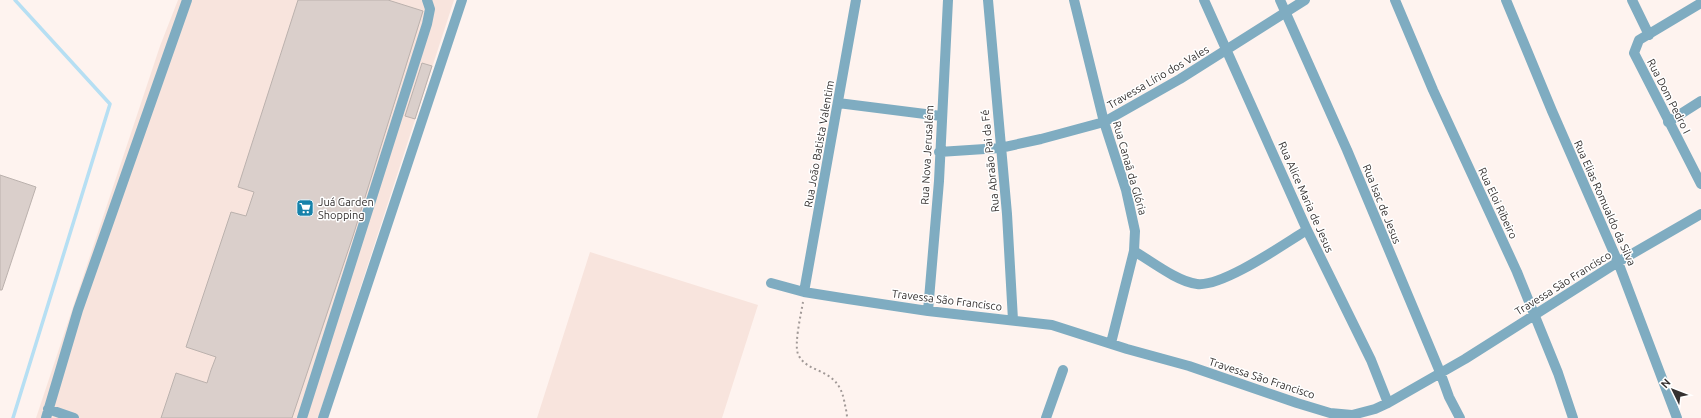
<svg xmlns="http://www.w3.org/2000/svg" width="1701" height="418" font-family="Ubuntu,sans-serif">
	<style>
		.built { fill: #f8e4dd }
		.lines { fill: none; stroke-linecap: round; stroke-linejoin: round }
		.stream { stroke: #b6dff3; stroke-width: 3.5 }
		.building { fill: #dacfcb; stroke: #bbb1ad }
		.path { stroke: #a19997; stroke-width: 2; stroke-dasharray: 2 3; stroke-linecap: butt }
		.minor { stroke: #7facc1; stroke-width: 10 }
		.labels { text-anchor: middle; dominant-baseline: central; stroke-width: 3; stroke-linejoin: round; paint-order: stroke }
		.street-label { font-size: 11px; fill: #34302f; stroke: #fff }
		.poi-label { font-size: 11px; fill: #34302f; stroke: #fff; text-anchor: start }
	</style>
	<rect width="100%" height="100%" fill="#fef3ef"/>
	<path class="built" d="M 178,0 L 454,0 L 318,418 L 36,418 L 160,46 Z
		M 590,252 L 758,305 L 722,418 L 537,418 Z"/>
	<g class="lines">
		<path class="stream" d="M 13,418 L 110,104 L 15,0"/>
	</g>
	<path class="building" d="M 298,0 L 388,0 L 423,11 L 353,236 L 292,418 L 161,418 L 176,373 L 207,383 L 211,370 L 216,357 L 186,347 L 231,212 L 246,216 L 254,192 L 238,187 Z
		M 422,63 L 432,66 L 415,119 L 405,116 Z
		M 0,175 L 36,187 L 2,290 L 0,290 Z"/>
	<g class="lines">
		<path class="path" d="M 803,302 C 801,314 794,344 798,354 C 807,375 837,366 844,400 C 845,406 847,412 847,418"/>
		<path class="minor" d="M 988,0 L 1007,214 L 1013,320
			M 1074,0 L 1104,122 L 1126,190 L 1135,231 L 1134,251 L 1111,343
			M 1204,0 L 1307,230 L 1371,360 L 1388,403
			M 1280,0 L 1347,150 L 1440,372 L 1449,397 L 1460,418
			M 1395,0 L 1433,90 L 1517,272 L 1558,373 L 1573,418
			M 1506,0 L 1552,111 L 1618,262 L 1677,418
			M 1632,0 L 1649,35
			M 1701,3 L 1639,40 L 1634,53 L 1701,184
			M 838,103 L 941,116
			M 1668,122 L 1701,101
			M 939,152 L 1000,148 L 1041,139 L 1104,122 L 1180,79 L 1305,0
			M 1134,251 C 1151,261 1178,282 1197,284 C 1223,287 1284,244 1307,230
			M 771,283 L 804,292 L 848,299 L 928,311 L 1052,325 L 1127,349 L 1189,366 L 1297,403 L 1330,413 L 1352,415 L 1375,409 L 1388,403 L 1465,359 L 1618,262 L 1701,214
			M 804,292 L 856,0
			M 928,311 L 939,181 L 948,0
			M 48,409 L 74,418
			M 46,418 L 78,310 L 187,0
			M 302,418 L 427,24 L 430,9 L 427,0
			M 323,418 L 462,0
			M 1046,418 L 1063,370"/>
	</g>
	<defs>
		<symbol id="supermarket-square" viewBox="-11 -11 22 22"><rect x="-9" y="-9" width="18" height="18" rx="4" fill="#1682aa" stroke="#fff"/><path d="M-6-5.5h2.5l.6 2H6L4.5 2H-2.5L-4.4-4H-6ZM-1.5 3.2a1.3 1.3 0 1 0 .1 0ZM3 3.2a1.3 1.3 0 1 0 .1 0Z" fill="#fff"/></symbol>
	</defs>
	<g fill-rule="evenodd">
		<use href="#supermarket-square" x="295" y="198" width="20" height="20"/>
	</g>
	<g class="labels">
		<g class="street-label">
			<text transform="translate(1158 77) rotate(-30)">Travessa Lírio dos Vales</text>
			<text transform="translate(1669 96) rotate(63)">Rua Dom Pedro I</text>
			<text transform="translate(819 144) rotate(-80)">Rua João Batista Valentim</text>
			<text transform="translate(927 155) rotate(-87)">Rua Nova Jerusalém</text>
			<text transform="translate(990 161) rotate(-96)">Rua Abraão Pai da Fé</text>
			<text transform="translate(1130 168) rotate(74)">Rua Canaã da Glória</text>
			<text transform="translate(1306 197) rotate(66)">Rua Alice Maria de Jesus</text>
			<text transform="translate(1498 203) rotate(65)">Rua Eloi Ribeiro</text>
			<text transform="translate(1605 203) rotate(66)">Rua Elias Romualdo da Silva</text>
			<text transform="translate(1382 204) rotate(68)">Rua Isac de Jesus</text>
			<text transform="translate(1563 283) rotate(-32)">Travessa São Francisco</text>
			<text transform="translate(947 300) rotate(7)">Travessa São Francisco</text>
			<text transform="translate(1262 378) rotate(18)">Travessa São Francisco</text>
		</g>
		<g class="poi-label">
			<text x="318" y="202">Juá Garden<tspan x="318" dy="13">Shopping</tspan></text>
		</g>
	</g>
	<g transform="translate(1673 390) rotate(313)" stroke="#ffffff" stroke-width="3" paint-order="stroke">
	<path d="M0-3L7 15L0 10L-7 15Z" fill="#34302f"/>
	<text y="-6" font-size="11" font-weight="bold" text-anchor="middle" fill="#34302f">N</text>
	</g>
</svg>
